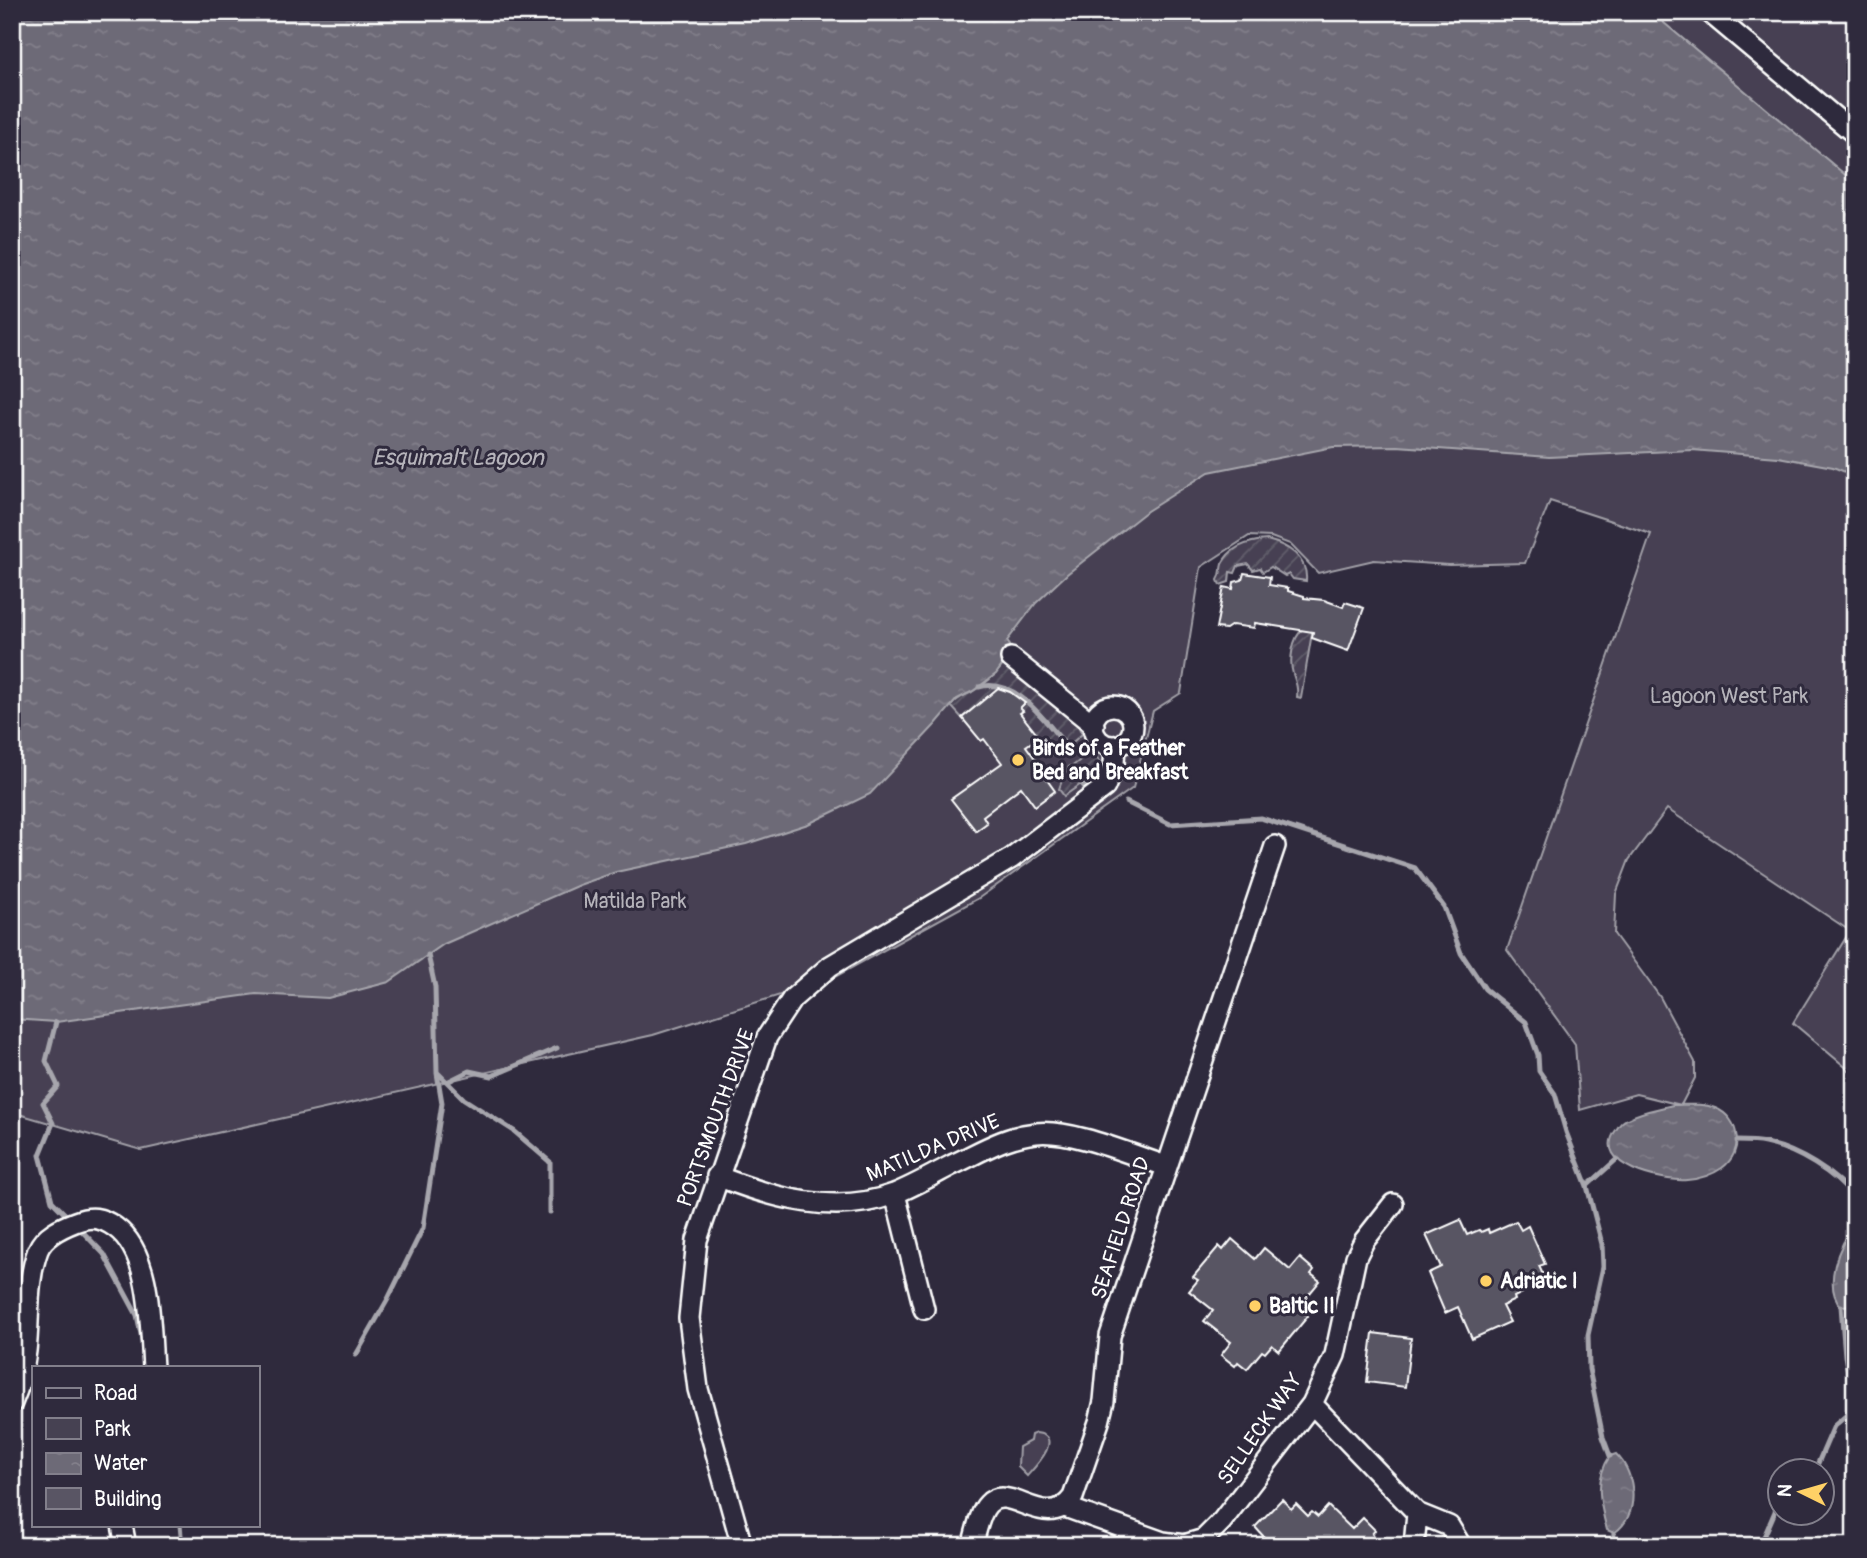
<svg xmlns="http://www.w3.org/2000/svg" width="1867" height="1558" font-family="Pangolin,sans-serif">
	<style>
		.park { fill: #464152; stroke: #a2a0a8; stroke-width: 2 }
		.garden { fill: url(#garden-furrows); stroke: #a2a0a8; stroke-width: 2 }
		.water { fill: url(#water-ripples); stroke: #a7a6ad; stroke-width: 2 }
		.lines { fill: none; stroke-linecap: round; stroke-linejoin: round }
		.stream { stroke: #a7a6ad; stroke-width: 5 }
		.building { fill: #595564; stroke: #fff; stroke-width: 2 }
		.minor-casing { stroke: #fff; stroke-width: 24 }
		.minor { stroke: #2f2a3d; stroke-width: 19 }
		.poi-dot { fill: #ffd166; stroke: #2f2a3d; stroke-width: 2.5 }
		.labels { text-anchor: middle; dominant-baseline: central; stroke-width: 6; stroke-linejoin: round; paint-order: stroke }
		.park-label { font-size: 21px; fill: #b5b3ba; stroke: #2f2a3d }
		.poi-label { font-size: 21px; font-weight: bold; fill: #fff; stroke: #2f2a3d; text-anchor: start }
		.street-label { font-size: 21px; fill: #fff; stroke: #2f2a3d }
		.water-label { font-size: 23px; font-style: italic; fill: #b6b4bb; stroke: #2f2a3d }
	</style>
	<defs>
		<pattern id="garden-furrows" width="10" height="10" patternUnits="userSpaceOnUse" patternTransform="scale(1.75)"><rect width="10" height="10" fill="#464152"/><path d="M-1 1l2-2M0 10L10 0M9 11l2-2" fill="none" stroke="#625e6c"/></pattern>
		<pattern id="water-ripples" width="26" height="14" patternUnits="userSpaceOnUse" patternTransform="scale(1.75)"><rect width="26" height="14" fill="#6d6a77"/><path d="M2 4q2-2 4 0t4 0M15 11q2-2 4 0t4 0" fill="none" stroke="#83808b"/></pattern>
	</defs>
	<rect width="100%" height="100%" fill="#2f2a3d"/>
	<filter id="ink" filterUnits="userSpaceOnUse"><feTurbulence type="fractalNoise" baseFrequency=".0143" numOctaves="2"/><feDisplacementMap in="SourceGraphic" scale="14" xChannelSelector="R" yChannelSelector="G"/><feConvolveMatrix kernelMatrix="1 2 1 2 8 2 1 2 1" color-interpolation-filters="sRGB"/></filter>
	<g filter="url(#ink)">
		<path class="park" d="M 12,12 L 1855,12 L 1855,1075 L 1793,1023 L 1850,931 L 1667,809 L 1629,860 L 1616,894 L 1614,934 L 1660,997 L 1695,1062 L 1695,1078 L 1681,1105 L 1636,1094 L 1580,1110 L 1575,1044 L 1507,950 L 1651,534 L 1550,501 L 1525,563 L 1449,565 L 1374,560 L 1318,573 L 1290,544 L 1271,537 L 1249,536 L 1201,567 L 1181,693 L 1153,711 L 1133,788 L 979,898 L 831,979 L 653,1035 L 141,1150 L 12,1112 Z
			M 1036,1433 C 1065,1436 1036,1466 1027,1476 L 1018,1467 L 1019,1447 L 1030,1441 L 1031,1435 Z"/>
		<path class="garden" d="M 1267,540 C 1287,545 1308,557 1306,581 L 1293,579 L 1289,574 L 1285,576 L 1271,567 L 1263,572 L 1260,568 L 1253,570 L 1248,564 L 1238,566 L 1235,573 L 1230,572 L 1229,582 L 1220,585 L 1218,580 C 1222,574 1220,571 1222,564 C 1230,547 1249,541 1267,540 Z
			M 1313,627 L 1301,698 L 1297,697 C 1298,688 1296,683 1293,674 C 1289,661 1292,638 1303,629 Z
			M 1004,664 L 1076,721 L 1082,734 L 1059,754 L 1053,755 L 1020,713 L 1023,711 L 1020,708 L 1024,703 L 1010,692 L 998,688 L 962,718 L 951,706 C 957,698 964,696 972,692 C 984,685 995,675 1004,664 Z
			M 1093,750 L 1101,765 L 1099,777 L 1095,782 L 1084,782 L 1064,796 L 1059,789 L 1065,772 Z"/>
		<path class="water" d="M 12,12 L 1651,12 L 1855,183 L 1855,476 L 1833,467 L 1778,457 L 1692,450 L 1549,457 L 1397,446 L 1333,447 L 1209,472 L 1147,511 L 1067,574 L 1036,603 L 1007,641 L 1013,650 L 996,674 L 973,691 L 957,699 L 935,725 L 870,794 L 808,824 L 746,844 L 616,872 L 579,885 L 444,944 L 389,982 L 328,998 L 256,994 L 56,1022 L 12,1019 Z
			M 1673,1105 C 1687,1105 1702,1103 1715,1108 C 1741,1118 1744,1153 1722,1168 C 1712,1175 1699,1179 1687,1180 C 1664,1182 1590,1166 1616,1130 C 1619,1125 1622,1121 1627,1119 C 1641,1111 1658,1109 1673,1105 Z
			M 1855,1226 L 1855,1305 L 1841,1306 C 1823,1287 1838,1243 1855,1226 Z
			M 1616,1454 C 1637,1474 1640,1516 1614,1533 L 1607,1530 C 1600,1504 1594,1479 1610,1456 Z"/>
		<g class="lines">
			<path class="stream" d="M 979,687 C 1017,677 1044,721 1067,746
				M 1070,768 L 1086,789
				M 1126,802 L 1170,824 L 1261,818 L 1415,868 L 1444,907 L 1461,953 L 1485,989 L 1526,1022 L 1538,1055 L 1539,1071 L 1555,1094 L 1566,1132 L 1587,1186
				M 428,955 L 435,987 L 437,1072 L 464,1099 L 514,1131 L 550,1162 L 550,1212
				M 56,1022 L 46,1061 L 58,1086 L 43,1103 L 53,1123 L 40,1155 L 52,1201 L 70,1219
				M 447,1082 L 469,1071 L 492,1076 L 557,1048
				M 1737,1141 C 1746,1141 1756,1141 1765,1143 C 1796,1149 1836,1173 1855,1199
				M 77,1226 L 104,1254 L 137,1315 L 143,1344
				M 1841,1306 L 1845,1356 L 1855,1410
				M 356,1355 L 388,1299 L 423,1228 L 442,1103 L 437,1073
				M 1610,1456 L 1603,1437 L 1589,1369 L 1588,1335 L 1603,1267 L 1602,1244 L 1587,1186 L 1617,1159
				M 1815,1470 L 1834,1426 L 1855,1408
				M 180,1525 L 182,1546
				M 1613,1546 L 1614,1533
				M 1760,1546 L 1780,1500"/>
		</g>
		<path class="building" d="M 1244,573 L 1270,577 L 1269,585 L 1288,588 L 1288,591 L 1304,596 L 1304,598 L 1324,600 L 1343,607 L 1345,602 L 1364,608 L 1348,651 L 1312,638 L 1313,632 L 1255,623 L 1254,628 L 1232,625 L 1226,629 L 1216,628 L 1224,587 L 1233,589 L 1234,582 L 1242,580 Z
			M 998,688 L 1010,692 L 1025,703 L 1020,708 L 1023,711 L 1020,713 L 1039,737 L 1026,746 L 1047,775 L 1045,777 L 1055,791 L 1035,806 L 1021,787 L 983,816 L 987,823 L 976,831 L 951,799 L 1002,763 L 984,739 L 981,741 L 962,718 Z
			M 1460,1220 L 1467,1235 L 1479,1230 L 1481,1232 L 1488,1229 L 1489,1233 L 1516,1221 L 1521,1230 L 1528,1226 L 1545,1264 L 1539,1266 L 1545,1279 L 1520,1290 L 1522,1293 L 1514,1297 L 1515,1300 L 1502,1306 L 1510,1322 L 1472,1339 L 1458,1307 L 1445,1313 L 1428,1273 L 1441,1267 L 1426,1235 Z
			M 1232,1239 L 1255,1259 L 1264,1248 L 1290,1270 L 1300,1258 L 1314,1270 L 1311,1274 L 1320,1281 L 1305,1299 L 1308,1301 L 1301,1310 L 1308,1316 L 1279,1351 L 1272,1345 L 1265,1353 L 1262,1351 L 1247,1369 L 1238,1362 L 1235,1366 L 1221,1355 L 1231,1342 L 1204,1321 L 1213,1310 L 1189,1291 L 1198,1280 L 1193,1277 L 1219,1246 L 1223,1250 Z
			M 1373,1333 L 1411,1338 L 1405,1387 L 1367,1382 Z
			M 1282,1499 L 1291,1509 L 1296,1504 L 1308,1516 L 1312,1512 L 1318,1517 L 1328,1506 L 1352,1529 L 1363,1518 L 1375,1530 L 1372,1534 L 1385,1546 L 1255,1546 L 1264,1537 L 1255,1527 Z"/>
		<g class="lines">
			<defs>
				<path id="minor" d="M 1709,12 L 1855,134
					M 1011,658 L 1094,725
					M1093 726a20 20 0 1 1 40 0a20 20 0 1 1-40 0Z
					M 717,1176 C 773,1198 835,1216 894,1194 C 914,1186 933,1175 952,1165 C 980,1152 1005,1136 1036,1133 C 1072,1129 1131,1155 1166,1166
					M 895,1194 L 924,1309
					M 12,1403 C 19,1387 24,1369 26,1351 C 30,1317 26,1283 38,1250 C 44,1235 62,1227 75,1222 C 91,1216 101,1217 115,1227 C 152,1253 150,1326 153,1367
					M 1312,1404 L 1417,1513 L 1449,1526 L 1461,1546
					M 1065,1507 L 1163,1542 L 1184,1545 L 1204,1539 L 1222,1521 L 1312,1404 L 1335,1355 L 1356,1257 L 1364,1241 L 1393,1204
					M 122,1525 L 126,1546
					M 742,1546 L 698,1389 L 689,1318 L 697,1240 L 767,1037 L 792,999 L 830,966 L 1012,858 L 1105,787 L 1114,764 L 1115,746
					M 972,1546 C 976,1534 979,1513 988,1504 C 1009,1481 1046,1534 1073,1497 L 1099,1422 L 1104,1401 L 1110,1336 L 1275,846
					M 1414,1546 L 1417,1513"/>
			</defs>
			<use href="#minor" class="minor-casing"/>
			<use href="#minor" class="minor"/>
		</g>
	</g>
	<g class="poi-dot">
		<circle cx="1018" cy="760" r="7"/>
		<circle cx="1486" cy="1281" r="7"/>
		<circle cx="1255" cy="1306" r="7"/>
	</g>
	<g class="labels">
		<g class="park-label">
			<text x="1729" y="696">Lagoon West Park</text>
			<text x="635" y="901">Matilda Park</text>
		</g>
		<g class="poi-label">
			<text x="1032" y="748">Birds of a Feather<tspan x="1032" dy="24">Bed and Breakfast</tspan></text>
			<text x="1500" y="1281">Adriatic I</text>
			<text x="1269" y="1306">Baltic II</text>
		</g>
		<g class="street-label">
			<text transform="translate(716 1118) rotate(-70)">PORTSMOUTH DRIVE</text>
			<text transform="translate(933 1148) rotate(-23)">MATILDA DRIVE</text>
			<text transform="translate(1121 1228) rotate(-72)">SEAFIELD ROAD</text>
			<text transform="translate(1260 1429) rotate(-55)">SELLECK WAY</text>
		</g>
		<g class="water-label">
			<text x="458" y="457">Esquimalt Lagoon</text>
		</g>
	</g>
	<rect width="1867" height="1558" fill="none" stroke="#2f2a3d" stroke-width="42"/>
	<rect x="21" y="21" width="1825" height="1516" fill="none" stroke="#fff" stroke-width="2.5" filter="url(#ink)"/>
	<rect x="32" y="1366" width="228" height="161" fill="#2f2a3d" stroke="#827f8b" stroke-width="2"/>
	<rect x="46" y="1388" width="35" height="10" fill="#2f2a3d" stroke="#827f8b" stroke-width="2"/>
	<text x="94" y="1400" font-size="21" fill="#ffffff">Road</text>
	<rect x="46" y="1418" width="35" height="21" fill="#464152" stroke="#827f8b" stroke-width="2"/>
	<text x="94" y="1436" font-size="21" fill="#ffffff">Park</text>
	<rect x="46" y="1453" width="35" height="21" fill="url(#water-ripples)" stroke="#827f8b" stroke-width="2"/>
	<text x="94" y="1470" font-size="21" fill="#ffffff">Water</text>
	<rect x="46" y="1488" width="35" height="21" fill="#595564" stroke="#827f8b" stroke-width="2"/>
	<text x="94" y="1506" font-size="21" fill="#ffffff">Building</text>
	<g transform="translate(1801 1492) rotate(275)"><circle r="33" fill="#2f2a3d" stroke="#827f8b" stroke-width="2"/>
	<path d="M0-5L12 26L0 18L-12 26Z" fill="#ffd166"/>
	<text y="-10" font-size="19" font-weight="bold" text-anchor="middle" fill="#ffffff">N</text>
	</g>
</svg>
